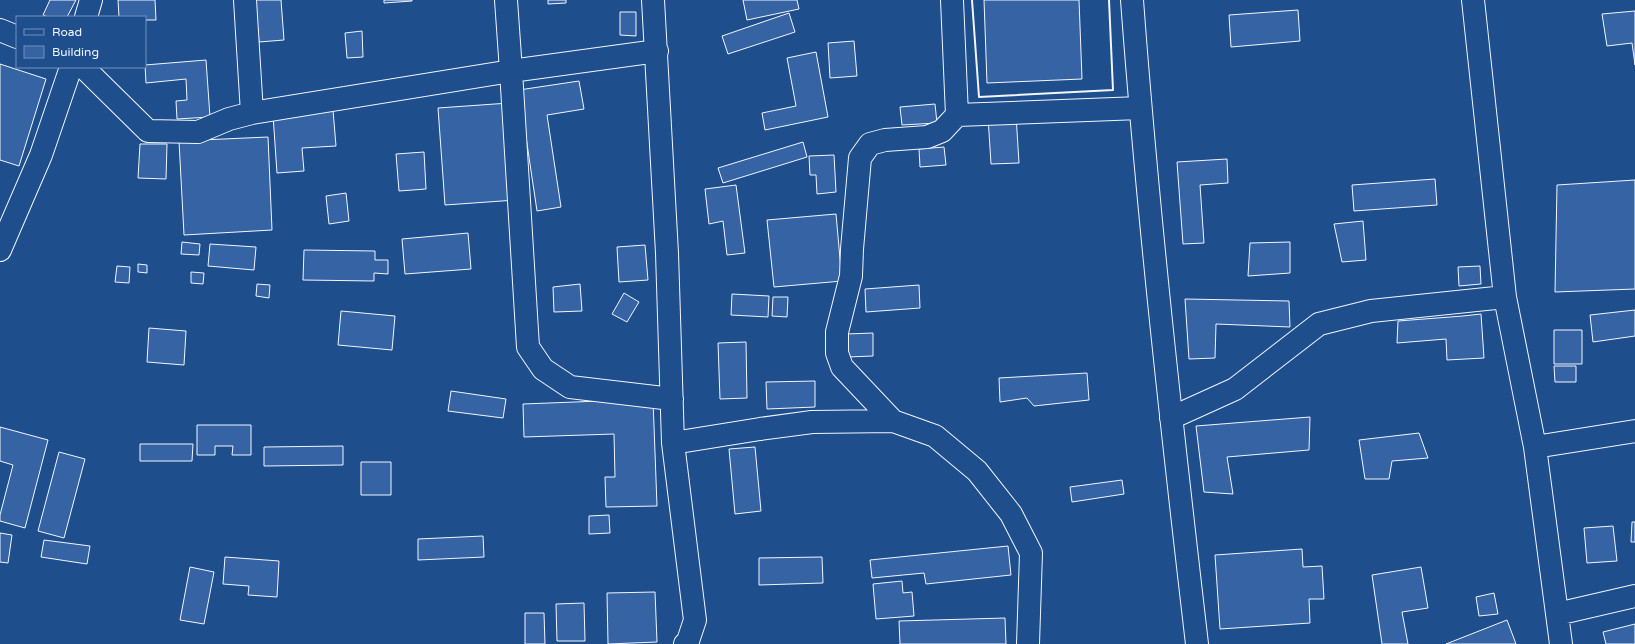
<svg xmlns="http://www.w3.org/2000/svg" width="1635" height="644" font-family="'Varela Round',sans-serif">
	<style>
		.building { fill: #3563a3; stroke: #f2f6ff }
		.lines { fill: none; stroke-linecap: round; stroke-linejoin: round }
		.minor-casing { stroke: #f2f6ff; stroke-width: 24 }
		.minor { stroke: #1f4e8c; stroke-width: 22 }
		.wall { stroke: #f2f6ff; stroke-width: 2 }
	</style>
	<rect width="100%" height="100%" fill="#1f4e8c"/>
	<path class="building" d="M 50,0 L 76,0 L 67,17 L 48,17 L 43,15 Z
		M 118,0 L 155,0 L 156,20 L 145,20 L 145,17 L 119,17 Z
		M 255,0 L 281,0 L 284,40 L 259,42 Z
		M 384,0 L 412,0 L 412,1 L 384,3 Z
		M 548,0 L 566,0 L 566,3 L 548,4 Z
		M 743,0 L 797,0 L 799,9 L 747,20 Z
		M 984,0 L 1079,0 L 1082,79 L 987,83 Z
		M 1298,10 L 1300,41 L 1231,47 L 1229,15 Z
		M 1635,11 L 1635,65 L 1632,43 L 1607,46 L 1602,14 Z
		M 620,12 L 636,12 L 636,36 L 620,35 Z
		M 789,13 L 795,32 L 728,54 L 722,36 Z
		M 362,31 L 363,57 L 347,58 L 345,33 Z
		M 854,41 L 857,76 L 830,78 L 828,43 Z
		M 816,52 L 828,117 L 765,130 L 762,113 L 796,106 L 787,58 Z
		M 206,60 L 210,117 L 177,119 L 176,101 L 187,100 L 186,79 L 146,83 L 145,65 Z
		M 0,64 L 46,79 L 19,166 L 0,160 Z
		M 579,81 L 584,109 L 547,115 L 561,207 L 537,211 L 519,90 Z
		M 509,103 L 516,200 L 445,205 L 438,108 Z
		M 935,104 L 937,123 L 902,125 L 900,107 Z
		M 333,110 L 336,146 L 302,148 L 304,171 L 277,173 L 273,115 Z
		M 1016,115 L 1019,163 L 991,164 L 988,117 Z
		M 268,137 L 272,230 L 184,235 L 179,141 Z
		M 803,142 L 807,157 L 723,183 L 718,168 Z
		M 140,144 L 167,144 L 166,179 L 138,178 Z
		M 944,147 L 946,165 L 920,167 L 919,149 Z
		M 424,152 L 426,189 L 399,191 L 396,154 Z
		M 834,155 L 836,192 L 817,194 L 816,175 L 810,175 L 809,156 Z
		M 1227,159 L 1228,183 L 1200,185 L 1204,243 L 1183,244 L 1177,162 Z
		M 1435,179 L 1437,205 L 1354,211 L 1352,185 Z
		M 1635,180 L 1635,289 L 1555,292 L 1557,185 Z
		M 736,185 L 745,253 L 727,255 L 723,221 L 709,224 L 705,189 Z
		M 346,193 L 349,221 L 329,224 L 326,196 Z
		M 836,214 L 842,281 L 774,287 L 767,220 Z
		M 1363,221 L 1366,260 L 1342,262 L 1334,224 Z
		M 468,233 L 471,269 L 405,274 L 402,239 Z
		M 182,242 L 200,244 L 199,255 L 181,254 Z
		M 1290,242 L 1290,273 L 1248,276 L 1250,243 Z
		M 210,244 L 256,247 L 254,270 L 208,266 Z
		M 645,245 L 648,280 L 619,282 L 617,247 Z
		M 304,250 L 375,251 L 375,260 L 388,260 L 388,274 L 374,273 L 374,281 L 303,280 Z
		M 138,264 L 147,265 L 147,273 L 138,272 Z
		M 117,266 L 130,267 L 129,283 L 115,282 Z
		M 1480,266 L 1481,284 L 1459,286 L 1458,267 Z
		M 191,272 L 204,273 L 203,284 L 191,283 Z
		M 257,284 L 270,285 L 269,298 L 256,296 Z
		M 580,284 L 582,311 L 554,312 L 553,287 Z
		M 919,285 L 920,308 L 866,312 L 865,289 Z
		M 624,293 L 639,302 L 627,322 L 612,314 Z
		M 732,294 L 769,296 L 768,317 L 731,315 Z
		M 773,297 L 788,297 L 787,317 L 772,316 Z
		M 1185,299 L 1289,301 L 1290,327 L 1216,324 L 1215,358 L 1189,359 Z
		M 1635,310 L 1635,336 L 1593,342 L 1590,315 Z
		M 341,311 L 395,316 L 392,350 L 338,345 Z
		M 1481,314 L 1484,358 L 1447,360 L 1446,339 L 1397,343 L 1398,321 L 1463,316 Z
		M 149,328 L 186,331 L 184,365 L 147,362 Z
		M 1554,330 L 1582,330 L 1582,364 L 1554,364 Z
		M 873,333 L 873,356 L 847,357 L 846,334 Z
		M 746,342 L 747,398 L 720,399 L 718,343 Z
		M 1554,366 L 1576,366 L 1576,382 L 1555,382 Z
		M 1087,373 L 1089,400 L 1034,406 L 1027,398 L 1000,402 L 999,378 Z
		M 815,381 L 815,407 L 767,409 L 766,382 Z
		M 451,391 L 506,399 L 503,418 L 448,411 Z
		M 653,399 L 657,506 L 606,507 L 605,477 L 615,477 L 614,434 L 524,437 L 523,404 Z
		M 1310,417 L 1309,450 L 1227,457 L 1233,494 L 1204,492 L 1196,426 Z
		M 197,425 L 251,425 L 251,455 L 232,455 L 233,446 L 215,446 L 215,455 L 197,455 Z
		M 0,427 L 48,440 L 25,528 L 0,521 L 0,515 L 13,465 L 0,461 Z
		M 1419,433 L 1428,458 L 1392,461 L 1389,479 L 1365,479 L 1359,440 Z
		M 140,444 L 193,444 L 192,461 L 140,461 Z
		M 343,446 L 343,465 L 264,466 L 264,447 Z
		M 755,447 L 761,511 L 735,514 L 729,449 Z
		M 59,452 L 85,459 L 64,538 L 38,531 Z
		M 361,462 L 391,462 L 391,495 L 361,495 Z
		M 1122,480 L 1124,494 L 1072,502 L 1070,487 Z
		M 609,515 L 610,533 L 589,534 L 589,516 Z
		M 1632,522 L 1635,522 L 1635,542 L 1631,542 Z
		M 1613,526 L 1617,561 L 1587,563 L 1584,528 Z
		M 0,533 L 12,535 L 8,563 L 0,562 Z
		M 483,536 L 484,557 L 418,560 L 418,539 Z
		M 44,540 L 90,546 L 87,564 L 41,557 Z
		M 1008,546 L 1011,575 L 926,584 L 924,573 L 872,578 L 870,560 Z
		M 1302,549 L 1303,567 L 1322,566 L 1324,599 L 1309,599 L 1310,623 L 1220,629 L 1215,555 Z
		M 225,557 L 279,561 L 277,597 L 248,595 L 249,586 L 223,584 Z
		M 822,557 L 823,583 L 759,585 L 759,558 Z
		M 190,567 L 214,572 L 204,624 L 180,620 Z
		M 1421,567 L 1428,608 L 1402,612 L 1408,644 L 1382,644 L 1372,575 Z
		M 902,581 L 903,593 L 912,592 L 914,616 L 876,619 L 873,584 Z
		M 655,592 L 657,642 L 608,644 L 607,593 Z
		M 1494,593 L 1498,614 L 1479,616 L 1476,597 Z
		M 584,603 L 585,641 L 557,641 L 556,604 Z
		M 525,613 L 544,613 L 545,644 L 525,644 Z
		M 1005,618 L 1006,644 L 900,644 L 899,621 Z
		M 1507,620 L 1516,644 L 1446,644 Z
		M 1635,624 L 1635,644 L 1606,644 L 1603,632 Z"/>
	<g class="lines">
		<defs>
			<path id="minor" d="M 245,0 L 252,113
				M 506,0 L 511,71 L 528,347 L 543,369 L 570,387 L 672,399
				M 653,0 L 667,253 L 673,443 L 695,620 L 688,641 L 685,644
				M 952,0 L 957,115 L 1140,108
				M 1132,0 C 1148,215 1172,430 1197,644
				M 1473,0 L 1505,297 L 1535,447 L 1561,644
				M 86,17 L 91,0
				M 0,30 L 17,37
				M 83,67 L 148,131 L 198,132 L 229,119 L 252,113 L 511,71 L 657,51
				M 0,250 L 41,155 L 71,67
				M 1171,418 L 1235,389 L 1319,324 L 1371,311 L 1505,297
				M 893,421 L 842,367 L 837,353 L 837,332 L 851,276 L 852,249 L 860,158 L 870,144 L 885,140 L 927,137 L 942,131 L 957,115
				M 673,443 L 760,429 L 812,422 L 893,421 L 935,436 L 977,471 L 1011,514 L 1031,553 L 1028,644
				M 1535,447 L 1635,431
				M 1557,614 L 1635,596"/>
		</defs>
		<use href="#minor" class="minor-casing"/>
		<use href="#minor" class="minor"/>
		<path class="wall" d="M 972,0 L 979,97 L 1113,90 L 1109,0"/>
	</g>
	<rect x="16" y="16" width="130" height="52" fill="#1f4e8c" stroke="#7391ba"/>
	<rect x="24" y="29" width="20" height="6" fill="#1f4e8c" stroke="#7391ba"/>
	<text x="52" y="36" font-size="12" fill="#f2f6ff">Road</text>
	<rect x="24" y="46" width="20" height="12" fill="#3563a3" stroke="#7391ba"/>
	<text x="52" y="56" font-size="12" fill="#f2f6ff">Building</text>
</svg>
